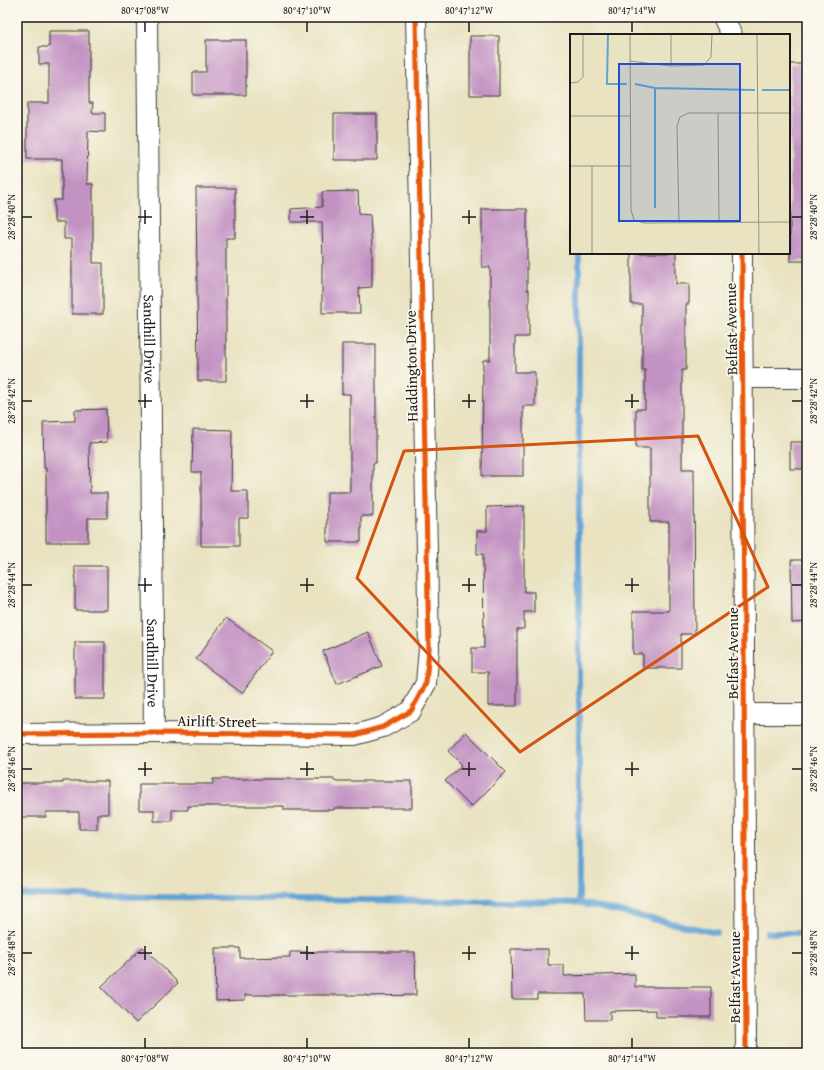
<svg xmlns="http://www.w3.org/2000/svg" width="824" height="1070" font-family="'Gentium Book Plus',serif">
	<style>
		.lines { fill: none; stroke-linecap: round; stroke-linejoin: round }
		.stream { stroke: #60a3d4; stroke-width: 6 }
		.building { fill: #c292c3 }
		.minor-casing { stroke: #3b3a35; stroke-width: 22 }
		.minor { stroke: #fff; stroke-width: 20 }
		.cycleway-casing { stroke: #fbf7ec; stroke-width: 8 }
		.cycleway { stroke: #e8590c; stroke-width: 5 }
		.marked { fill: none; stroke: #d4530e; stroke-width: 3; stroke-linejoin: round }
		.ticks { fill: none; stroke: #1c1c1c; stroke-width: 1.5 }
		.labels { text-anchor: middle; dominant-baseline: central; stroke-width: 3.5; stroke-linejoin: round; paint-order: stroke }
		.street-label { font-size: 15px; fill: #1c1c1c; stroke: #fbf7ec }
		.inset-river { fill: none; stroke: #60a3d4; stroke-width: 2 }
		.inset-road { fill: none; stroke: #979380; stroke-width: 1 }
		.view { fill: #1d4ed8; fill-opacity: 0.15; stroke: #1d4ed8; stroke-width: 2 }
		.inset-edge { fill: none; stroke: #1c1c1c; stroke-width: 2 }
		.neatline { fill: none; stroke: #1c1c1c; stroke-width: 1.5 }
		.ticks-label { font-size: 10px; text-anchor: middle; fill: #1c1c1c }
	</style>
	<rect width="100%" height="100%" fill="#fbf7ec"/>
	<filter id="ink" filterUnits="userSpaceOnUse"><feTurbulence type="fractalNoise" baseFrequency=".025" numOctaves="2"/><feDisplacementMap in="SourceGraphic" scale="8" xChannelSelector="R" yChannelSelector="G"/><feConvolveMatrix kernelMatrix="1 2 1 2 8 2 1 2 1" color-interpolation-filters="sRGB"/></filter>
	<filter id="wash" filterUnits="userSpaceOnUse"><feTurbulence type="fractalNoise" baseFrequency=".012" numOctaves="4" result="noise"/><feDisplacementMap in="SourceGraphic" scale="16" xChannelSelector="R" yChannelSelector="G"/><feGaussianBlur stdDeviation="0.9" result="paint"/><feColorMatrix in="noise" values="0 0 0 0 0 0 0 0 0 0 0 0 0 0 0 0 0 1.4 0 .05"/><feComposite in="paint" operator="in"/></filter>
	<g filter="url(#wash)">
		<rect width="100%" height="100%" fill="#e9e3c2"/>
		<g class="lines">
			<path class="stream" d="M 579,253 L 579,903
				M 17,895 L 579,903 L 717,933
				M 767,933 L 807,933"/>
		</g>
		<g id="blocks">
			<path class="building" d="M 49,31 L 89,31 L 89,103 L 93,103 L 92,113 L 105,113 L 105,132 L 88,131 L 87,184 L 93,184 L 93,263 L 103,263 L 103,314 L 72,314 L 72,239 L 64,239 L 64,222 L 54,222 L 54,200 L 62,200 L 62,159 L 27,159 L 27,103 L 49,103 L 49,64 L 39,64 L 39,47 L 49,47 Z
				M 470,36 L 499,36 L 499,95 L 470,95 Z
				M 206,40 L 246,40 L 246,95 L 193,95 L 193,72 L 206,72 Z
				M 790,64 L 807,64 L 807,261 L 790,261 Z
				M 334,114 L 377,114 L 377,160 L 334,160 Z
				M 196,188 L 235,188 L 235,238 L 226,238 L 226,381 L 198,381 Z
				M 358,191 L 359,214 L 370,215 L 372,250 L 372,287 L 359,288 L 360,313 L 322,313 L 322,264 L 323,264 L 322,222 L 291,222 L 291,209 L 322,207 L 322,192 Z
				M 482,209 L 527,209 L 527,290 L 529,290 L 529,337 L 515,337 L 515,372 L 535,372 L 535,406 L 523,406 L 523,476 L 482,476 L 483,360 L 490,360 L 490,267 L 482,267 Z
				M 631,253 L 676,253 L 676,284 L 689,284 L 689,304 L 686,304 L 686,370 L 682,370 L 682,469 L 694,469 L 695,634 L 681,634 L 681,668 L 643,668 L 643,654 L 633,654 L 633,611 L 669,611 L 669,522 L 650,522 L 650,448 L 636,448 L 636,409 L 645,409 L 645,370 L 642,370 L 642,304 L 631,304 Z
				M 342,344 L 376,344 L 376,463 L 373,463 L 373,516 L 361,516 L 361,542 L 327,542 L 327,492 L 350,492 L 350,394 L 342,394 Z
				M 106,409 L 107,442 L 89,443 L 90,493 L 107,493 L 107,518 L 88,518 L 88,542 L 46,542 L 46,468 L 44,468 L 43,422 L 75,421 L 75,410 Z
				M 193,429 L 232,430 L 231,491 L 248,491 L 248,518 L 239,518 L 239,546 L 201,546 L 201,472 L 192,472 Z
				M 790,442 L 807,442 L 807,469 L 790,469 Z
				M 524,506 L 524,592 L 534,592 L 534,612 L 524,612 L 524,629 L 517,629 L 517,706 L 488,706 L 488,672 L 472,672 L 472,648 L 484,648 L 483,554 L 477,554 L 477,531 L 487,531 L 487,507 Z
				M 791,560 L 807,560 L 807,622 L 792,623 Z
				M 75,566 L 107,566 L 107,610 L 75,610 Z
				M 226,618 L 272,651 L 242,693 L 196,659 Z
				M 368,632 L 382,666 L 337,684 L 323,651 Z
				M 75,642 L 105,642 L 105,699 L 75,699 Z
				M 466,732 L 506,772 L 471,807 L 445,781 L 462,765 L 448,751 Z
				M 213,779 L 334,779 L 334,781 L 412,781 L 412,808 L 334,808 L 334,810 L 284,810 L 284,806 L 188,806 L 188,810 L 172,810 L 172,821 L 154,821 L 154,810 L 139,810 L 139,784 L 213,784 Z
				M 63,781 L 108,781 L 108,814 L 97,814 L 97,829 L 79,829 L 79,812 L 46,812 L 46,817 L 17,817 L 17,783 L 63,783 Z
				M 143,947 L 178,983 L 136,1023 L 101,987 Z
				M 215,948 L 240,948 L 240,958 L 290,957 L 290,952 L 415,952 L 416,995 L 366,996 L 366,995 L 245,995 L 245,1000 L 216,1001 Z
				M 511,949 L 548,949 L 548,965 L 564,965 L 564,976 L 635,974 L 635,987 L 711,987 L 711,1017 L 656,1017 L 656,1010 L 610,1011 L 610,1020 L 586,1020 L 585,994 L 537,994 L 537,999 L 512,999 Z"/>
		</g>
	</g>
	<g filter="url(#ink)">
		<use href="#blocks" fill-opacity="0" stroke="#3b3a35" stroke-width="1"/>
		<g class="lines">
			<defs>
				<g id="minor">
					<path id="s1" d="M 147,17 L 154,733"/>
					<path d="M 723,17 L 732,35"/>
					<path d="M 742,253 L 746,1053"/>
					<path d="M 744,378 L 807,378"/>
					<path d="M 745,714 L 807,714"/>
					<path d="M 17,734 L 154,733 L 355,735 L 383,727 L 411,711 L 426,683 L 429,649 L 416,17"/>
				</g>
			</defs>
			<use href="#minor" class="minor-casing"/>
			<use href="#minor" class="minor"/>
			<defs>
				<path id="cycleway" d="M 742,253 L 746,1053
					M 17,734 L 154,733 L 355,735 L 383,727 L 411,711 L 426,683 L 429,649 L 416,17"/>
			</defs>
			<use href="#cycleway" class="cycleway-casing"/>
			<use href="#cycleway" class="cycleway"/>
		</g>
	</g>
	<path class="marked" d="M 698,436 L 768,587 L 520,752 L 357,578 L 404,451 Z"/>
	<path class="ticks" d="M 145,22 L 145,32M 307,22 L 307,32M 469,22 L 469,32M 632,22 L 632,32M 145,210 L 145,224M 307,210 L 307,224M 469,210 L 469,224M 22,217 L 32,217M 138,217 L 152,217M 300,217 L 314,217M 462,217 L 476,217M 792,217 L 802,217M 145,394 L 145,408M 307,394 L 307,408M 469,394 L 469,408M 632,394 L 632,408M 22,401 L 32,401M 138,401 L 152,401M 300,401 L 314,401M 462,401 L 476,401M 625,401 L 639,401M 792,401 L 802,401M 145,578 L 145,592M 307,578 L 307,592M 469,578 L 469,592M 632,578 L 632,592M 22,585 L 32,585M 138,585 L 152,585M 300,585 L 314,585M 462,585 L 476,585M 625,585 L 639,585M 792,585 L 802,585M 145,762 L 145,776M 307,762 L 307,776M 469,762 L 469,776M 632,762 L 632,776M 22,769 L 32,769M 138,769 L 152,769M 300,769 L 314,769M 462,769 L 476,769M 625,769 L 639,769M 792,769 L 802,769M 145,946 L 145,960M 307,946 L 307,960M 469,946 L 469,960M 632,946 L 632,960M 22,953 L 32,953M 138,953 L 152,953M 300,953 L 314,953M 462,953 L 476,953M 625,953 L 639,953M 792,953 L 802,953M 145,1038 L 145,1048M 307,1038 L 307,1048M 469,1038 L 469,1048M 632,1038 L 632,1048"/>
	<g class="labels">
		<g class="street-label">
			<text transform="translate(731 329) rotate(-91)">Belfast Avenue</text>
			<text stroke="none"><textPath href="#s1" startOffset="322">Sandhill Drive</textPath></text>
			<text transform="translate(411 366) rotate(-91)">Haddington Drive</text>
			<text transform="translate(732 653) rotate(-90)">Belfast Avenue</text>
			<text stroke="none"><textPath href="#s1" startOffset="646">Sandhill Drive</textPath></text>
			<text transform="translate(217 721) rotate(1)">Airlift Street</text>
			<text transform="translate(734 977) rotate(-90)">Belfast Avenue</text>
		</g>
	</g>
	<g transform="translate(570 34)">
		<rect width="220" height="220" fill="#e9e3c2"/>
		<path class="inset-river" d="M 38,0 L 37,50 L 57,50M 65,50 L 85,54 L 185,56M 85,55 L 85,174M 192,56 L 220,56"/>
		<path class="inset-road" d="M 60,0 L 61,176 L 64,186 L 74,189 L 220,188M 101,0 L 101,32M 187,0 L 189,220M 60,27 L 101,32 L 134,31 L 141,23 L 142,0M 0,49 L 8,48 L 13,43 L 13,0M 148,79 L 149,188M 0,82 L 60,82M 0,132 L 61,132M 22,132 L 22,220M 109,189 L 107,92 L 110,83 L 118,79 L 220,79"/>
		<path class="view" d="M 49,30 L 170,30 L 170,187 L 49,187 Z"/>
		<rect width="220" height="220" class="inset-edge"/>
	</g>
	<rect width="824" height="1070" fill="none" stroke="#fbf7ec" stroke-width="44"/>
	<rect x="22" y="22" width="780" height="1026" class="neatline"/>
	<g class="ticks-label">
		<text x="145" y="14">80°47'08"W</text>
		<text x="307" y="14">80°47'10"W</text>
		<text x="469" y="14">80°47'12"W</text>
		<text x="632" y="14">80°47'14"W</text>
		<text transform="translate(813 217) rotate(-90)" y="4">28°28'40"N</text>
		<text transform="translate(11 217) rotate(-90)" y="4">28°28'40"N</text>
		<text transform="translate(813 401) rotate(-90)" y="4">28°28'42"N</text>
		<text transform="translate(11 401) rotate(-90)" y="4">28°28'42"N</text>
		<text transform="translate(813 585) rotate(-90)" y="4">28°28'44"N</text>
		<text transform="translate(11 585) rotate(-90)" y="4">28°28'44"N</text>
		<text transform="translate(813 769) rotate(-90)" y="4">28°28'46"N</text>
		<text transform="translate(11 769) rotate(-90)" y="4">28°28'46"N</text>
		<text transform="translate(813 953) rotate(-90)" y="4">28°28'48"N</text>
		<text transform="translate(11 953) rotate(-90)" y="4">28°28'48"N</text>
		<text x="145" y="1062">80°47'08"W</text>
		<text x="307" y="1062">80°47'10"W</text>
		<text x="469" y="1062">80°47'12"W</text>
		<text x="632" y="1062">80°47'14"W</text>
	</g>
</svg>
